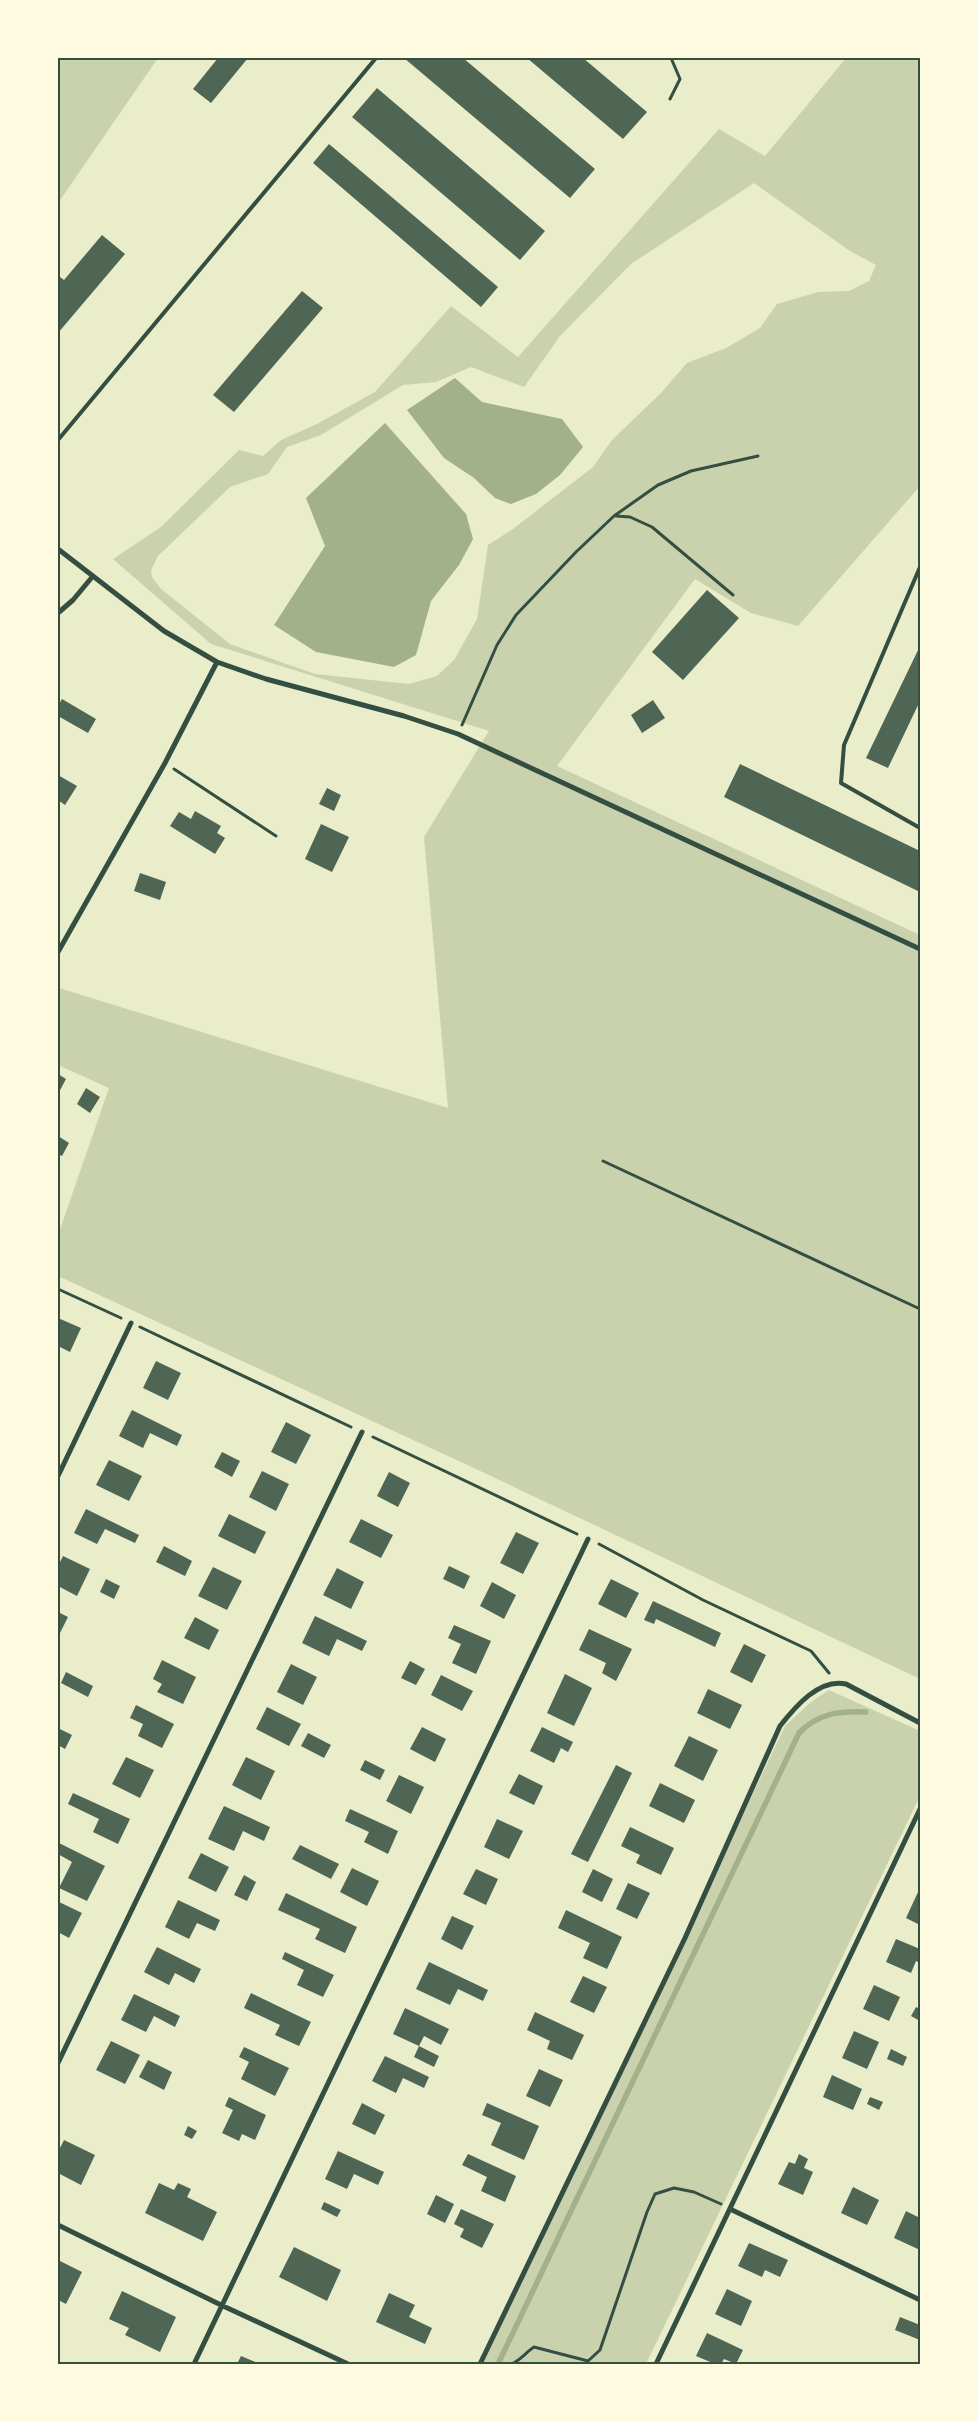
<svg xmlns="http://www.w3.org/2000/svg" width="978" height="2422" font-family="'Varela Round',sans-serif">
	<style>
		.green { fill: #cad2ad; fill-rule: evenodd }
		.water { fill: #a3b18a }
		.lines { fill: none; stroke-linecap: round; stroke-linejoin: round }
		.stream { stroke: #a3b18a; stroke-width: 5.5 }
		.building { fill: #4f6655 }
		.path { stroke: #344e41; stroke-width: 3 }
		.service { stroke: #344e41; stroke-width: 4 }
		.minor { stroke: #344e41; stroke-width: 5 }
		.neatline { fill: none; stroke: #344e41; stroke-width: 2 }
	</style>
	<rect width="100%" height="100%" fill="#e9edc9"/>
	<path class="green" d="M 58,58 L 158,58 L 58,203 Z
		M 846,58 L 920,58 L 920,486 L 798,626 L 751,613 L 695,579 L 557,766 L 920,935 L 920,1679 L 476,1469 L 58,1276 L 58,1235 L 109,1088 L 58,1065 L 59,988 L 448,1108 L 424,837 L 489,731 L 211,644 L 113,559 L 161,527 L 239,450 L 263,456 L 281,440 L 317,424 L 375,392 L 451,306 L 518,357 L 719,129 L 765,156 ZM 754,183 L 850,251 L 876,265 L 869,281 L 849,291 L 818,292 L 777,304 L 760,328 L 726,348 L 687,363 L 661,393 L 612,440 L 593,467 L 513,529 L 488,545 L 477,619 L 454,660 L 437,676 L 409,684 L 315,674 L 230,644 L 161,589 L 152,577 L 151,570 L 158,556 L 230,487 L 268,474 L 287,447 L 321,435 L 403,385 L 436,382 L 471,367 L 524,387 L 560,336 L 631,264 Z
		M 829,1690 L 920,1731 L 920,1796 L 646,2364 L 483,2364 L 785,1726 L 811,1702 Z"/>
	<path class="water" d="M 455,378 L 482,402 L 562,419 L 583,447 L 560,475 L 536,494 L 511,504 L 495,498 L 474,478 L 444,458 L 407,410 Z
		M 385,423 L 466,514 L 473,539 L 459,565 L 431,601 L 416,655 L 394,667 L 316,652 L 274,625 L 325,546 L 306,498 Z"/>
	<g class="lines">
		<path class="stream" d="M 498,2364 L 799,1733 C 818,1713 840,1711 866,1712"/>
	</g>
	<path class="building" d="M 218,58 L 248,58 L 211,103 L 193,89 Z
		M 404,58 L 463,58 L 595,169 L 570,198 Z
		M 527,58 L 583,58 L 647,112 L 623,139 Z
		M 377,88 L 545,231 L 520,260 L 352,117 Z
		M 329,144 L 498,287 L 481,307 L 313,163 Z
		M 102,235 L 125,254 L 58,333 L 58,280 L 60,277 L 64,280 Z
		M 302,291 L 323,308 L 234,412 L 213,395 Z
		M 707,590 L 739,618 L 683,680 L 652,652 Z
		M 920,646 L 920,701 L 888,768 L 866,758 Z
		M 62,699 L 96,719 L 88,733 L 58,716 L 58,706 Z
		M 653,700 L 665,718 L 642,733 L 631,715 Z
		M 740,764 L 920,851 L 920,892 L 724,797 Z
		M 58,775 L 77,786 L 65,805 L 58,800 Z
		M 327,788 L 341,795 L 334,811 L 319,804 Z
		M 195,811 L 221,826 L 217,833 L 225,838 L 215,854 L 170,826 L 179,812 L 191,819 Z
		M 321,824 L 349,837 L 332,872 L 305,859 Z
		M 140,873 L 166,882 L 160,900 L 134,891 Z
		M 58,1074 L 66,1079 L 58,1094 Z
		M 86,1088 L 100,1097 L 90,1113 L 77,1104 Z
		M 58,1136 L 69,1143 L 62,1156 L 58,1154 Z
		M 58,1318 L 81,1328 L 70,1352 L 58,1346 Z
		M 156,1361 L 181,1373 L 168,1400 L 143,1388 Z
		M 132,1410 L 182,1435 L 177,1446 L 150,1433 L 143,1448 L 119,1436 Z
		M 286,1422 L 311,1435 L 296,1464 L 271,1452 Z
		M 222,1452 L 240,1461 L 232,1477 L 214,1467 Z
		M 109,1460 L 142,1476 L 129,1501 L 96,1485 Z
		M 262,1471 L 289,1484 L 276,1511 L 249,1497 Z
		M 389,1472 L 410,1483 L 398,1507 L 377,1496 Z
		M 86,1509 L 139,1535 L 135,1543 L 105,1529 L 97,1544 L 74,1533 Z
		M 229,1514 L 266,1532 L 255,1554 L 218,1536 Z
		M 361,1519 L 393,1535 L 381,1558 L 349,1542 Z
		M 516,1532 L 539,1543 L 523,1574 L 500,1563 Z
		M 164,1546 L 192,1561 L 185,1576 L 156,1562 Z
		M 63,1556 L 90,1569 L 77,1596 L 58,1586 L 58,1566 Z
		M 449,1566 L 470,1576 L 464,1589 L 443,1579 Z
		M 213,1567 L 242,1581 L 227,1610 L 198,1596 Z
		M 337,1568 L 364,1582 L 351,1609 L 323,1595 Z
		M 106,1579 L 120,1586 L 114,1599 L 100,1592 Z
		M 611,1579 L 639,1593 L 626,1618 L 598,1604 Z
		M 492,1582 L 516,1595 L 504,1619 L 480,1606 Z
		M 653,1601 L 721,1633 L 715,1647 L 656,1619 L 654,1624 L 644,1620 Z
		M 58,1612 L 68,1617 L 58,1637 Z
		M 315,1616 L 367,1641 L 362,1651 L 337,1639 L 329,1656 L 302,1643 Z
		M 195,1617 L 219,1630 L 209,1650 L 184,1638 Z
		M 454,1625 L 491,1641 L 476,1674 L 452,1663 L 461,1644 L 448,1638 Z
		M 589,1629 L 632,1649 L 616,1681 L 602,1673 L 606,1663 L 579,1650 Z
		M 744,1644 L 766,1655 L 752,1683 L 730,1672 Z
		M 162,1660 L 196,1677 L 183,1704 L 157,1692 L 162,1684 L 153,1679 Z
		M 410,1661 L 425,1669 L 416,1685 L 401,1678 Z
		M 291,1664 L 317,1677 L 303,1705 L 277,1692 Z
		M 66,1672 L 93,1686 L 88,1697 L 61,1683 Z
		M 565,1674 L 592,1688 L 574,1726 L 547,1713 Z
		M 441,1675 L 473,1691 L 462,1711 L 431,1695 Z
		M 708,1689 L 742,1705 L 730,1729 L 697,1713 Z
		M 136,1705 L 174,1724 L 162,1748 L 138,1736 L 143,1724 L 130,1718 Z
		M 267,1707 L 301,1724 L 289,1746 L 256,1729 Z
		M 422,1727 L 446,1739 L 435,1762 L 410,1749 Z
		M 542,1727 L 573,1742 L 568,1752 L 561,1748 L 554,1763 L 530,1751 Z
		M 58,1728 L 72,1735 L 65,1749 L 58,1745 Z
		M 308,1733 L 331,1745 L 324,1758 L 301,1746 Z
		M 689,1736 L 718,1750 L 703,1781 L 674,1766 Z
		M 126,1757 L 154,1770 L 140,1798 L 112,1784 Z
		M 246,1757 L 275,1771 L 261,1800 L 232,1785 Z
		M 365,1760 L 385,1770 L 380,1780 L 360,1770 Z
		M 616,1765 L 632,1773 L 588,1862 L 571,1854 Z
		M 519,1774 L 543,1786 L 534,1805 L 509,1793 Z
		M 399,1775 L 424,1787 L 411,1814 L 386,1801 Z
		M 660,1783 L 695,1800 L 684,1823 L 649,1806 Z
		M 73,1793 L 130,1819 L 118,1844 L 93,1832 L 99,1819 L 68,1804 Z
		M 224,1806 L 270,1827 L 264,1841 L 243,1831 L 234,1851 L 208,1839 Z
		M 350,1809 L 398,1831 L 388,1854 L 364,1842 L 369,1832 L 345,1821 Z
		M 497,1819 L 523,1831 L 509,1859 L 484,1847 Z
		M 630,1827 L 674,1848 L 661,1875 L 636,1863 L 640,1855 L 621,1846 Z
		M 59,1843 L 105,1866 L 87,1901 L 59,1888 L 72,1862 L 58,1854 Z
		M 300,1845 L 339,1864 L 331,1879 L 292,1859 Z
		M 201,1853 L 229,1867 L 216,1892 L 188,1878 Z
		M 352,1868 L 379,1881 L 367,1906 L 340,1892 Z
		M 476,1869 L 498,1879 L 486,1905 L 463,1894 Z
		M 593,1869 L 613,1879 L 602,1902 L 582,1892 Z
		M 244,1875 L 256,1882 L 247,1901 L 234,1895 Z
		M 628,1883 L 650,1893 L 637,1919 L 616,1909 Z
		M 918,1892 L 920,1893 L 920,1925 L 906,1918 Z
		M 286,1893 L 357,1927 L 345,1953 L 315,1939 L 320,1929 L 278,1910 Z
		M 178,1900 L 220,1920 L 215,1931 L 197,1923 L 189,1939 L 165,1927 Z
		M 59,1902 L 82,1913 L 69,1938 L 58,1932 Z
		M 566,1910 L 622,1937 L 607,1969 L 583,1958 L 590,1943 L 558,1928 Z
		M 452,1916 L 474,1926 L 462,1950 L 441,1939 Z
		M 896,1939 L 920,1949 L 920,1963 L 916,1961 L 911,1973 L 886,1962 Z
		M 157,1947 L 201,1969 L 194,1983 L 175,1973 L 169,1985 L 144,1972 Z
		M 285,1952 L 334,1975 L 323,1997 L 297,1985 L 304,1970 L 282,1959 Z
		M 429,1962 L 488,1990 L 483,2001 L 458,1989 L 450,2005 L 416,1989 Z
		M 583,1976 L 607,1987 L 594,2013 L 570,2002 Z
		M 874,1985 L 900,1997 L 889,2021 L 863,2009 Z
		M 251,1993 L 311,2022 L 299,2046 L 275,2035 L 280,2025 L 244,2008 Z
		M 134,1994 L 180,2016 L 175,2027 L 154,2016 L 146,2032 L 121,2020 Z
		M 916,2007 L 920,2009 L 920,2021 L 911,2016 Z
		M 405,2008 L 449,2029 L 441,2045 L 424,2036 L 419,2046 L 393,2034 Z
		M 535,2012 L 584,2035 L 572,2060 L 547,2049 L 550,2041 L 527,2030 Z
		M 854,2031 L 879,2042 L 867,2069 L 842,2058 Z
		M 111,2041 L 140,2055 L 125,2084 L 96,2070 Z
		M 419,2046 L 439,2056 L 434,2067 L 414,2057 Z
		M 244,2047 L 289,2068 L 275,2096 L 241,2079 L 249,2062 L 239,2057 Z
		M 891,2049 L 907,2057 L 903,2066 L 887,2059 Z
		M 385,2056 L 429,2077 L 424,2088 L 403,2078 L 396,2093 L 372,2081 Z
		M 148,2060 L 172,2072 L 164,2090 L 139,2077 Z
		M 539,2069 L 563,2080 L 550,2107 L 526,2096 Z
		M 832,2075 L 862,2089 L 853,2110 L 823,2097 Z
		M 229,2097 L 266,2115 L 255,2140 L 242,2134 L 239,2141 L 222,2133 L 233,2110 L 225,2106 Z
		M 870,2097 L 883,2102 L 879,2110 L 867,2104 Z
		M 362,2103 L 385,2115 L 375,2135 L 352,2124 Z
		M 487,2103 L 539,2126 L 524,2160 L 491,2145 L 501,2123 L 482,2115 Z
		M 188,2126 L 197,2131 L 192,2139 L 184,2135 Z
		M 64,2140 L 95,2155 L 81,2185 L 58,2173 L 58,2152 Z
		M 338,2151 L 384,2172 L 378,2185 L 354,2174 L 347,2189 L 325,2179 Z
		M 468,2154 L 516,2176 L 505,2202 L 481,2191 L 487,2177 L 462,2165 Z
		M 799,2154 L 808,2159 L 804,2168 L 813,2172 L 803,2195 L 778,2184 L 789,2162 L 795,2164 Z
		M 159,2183 L 174,2190 L 178,2183 L 191,2189 L 187,2197 L 217,2212 L 203,2241 L 145,2213 Z
		M 853,2187 L 879,2200 L 867,2225 L 841,2213 Z
		M 436,2195 L 454,2204 L 445,2223 L 427,2214 Z
		M 324,2202 L 341,2210 L 337,2217 L 321,2209 Z
		M 461,2209 L 494,2224 L 482,2248 L 460,2237 L 464,2229 L 454,2224 Z
		M 906,2211 L 920,2218 L 920,2250 L 894,2238 Z
		M 749,2243 L 788,2260 L 780,2277 L 765,2270 L 762,2277 L 738,2266 Z
		M 294,2247 L 341,2270 L 327,2301 L 279,2277 Z
		M 58,2260 L 82,2272 L 66,2304 L 58,2300 Z
		M 727,2289 L 752,2301 L 741,2326 L 715,2314 Z
		M 122,2291 L 176,2317 L 160,2352 L 125,2335 L 129,2328 L 109,2319 Z
		M 389,2293 L 415,2305 L 409,2317 L 432,2328 L 425,2344 L 376,2322 Z
		M 900,2317 L 920,2325 L 920,2340 L 895,2330 Z
		M 707,2333 L 743,2350 L 736,2364 L 724,2359 L 721,2364 L 715,2364 L 696,2356 Z
		M 241,2356 L 260,2364 L 237,2364 Z"/>
	<g class="lines">
		<path class="path" d="M 670,99 L 680,79 L 671,58
			M 616,516 L 630,517 L 652,527 L 733,595
			M 462,725 L 497,645 L 516,615 L 576,552 L 614,516 L 658,485 L 691,471 L 758,456
			M 174,769 L 276,836
			M 603,1161 L 920,1309
			M 58,1289 L 121,1318
			M 140,1327 L 351,1427
			M 373,1437 L 577,1534
			M 599,1544 L 703,1600 L 811,1651 L 829,1673
			M 511,2364 C 520,2361 526,2352 534,2347 L 588,2361 L 600,2350 L 647,2212 L 655,2194 L 674,2188 L 694,2192 L 721,2204"/>
		<path class="service" d="M 58,440 L 376,58
			M 920,567 L 844,745 L 841,783 L 920,828"/>
		<path class="minor" d="M 58,549 L 164,631 L 217,662 L 266,679 L 404,716 L 458,734 L 920,949
			M 58,613 L 73,600 L 93,576
			M 58,952 L 165,763 L 217,662
			M 58,1476 L 131,1323
			M 58,2063 L 362,1432
			M 730,2209 L 920,2300
			M 58,2225 L 221,2305 L 348,2364
			M 194,2364 L 588,1539
			M 480,2364 L 685,1938 L 780,1726 C 795,1707 819,1678 846,1684 L 920,1723
			M 656,2364 L 920,1809"/>
	</g>
	<rect width="978" height="2422" fill="none" stroke="#fefae0" stroke-width="118"/>
	<rect x="59" y="59" width="860" height="2304" class="neatline"/>
</svg>
